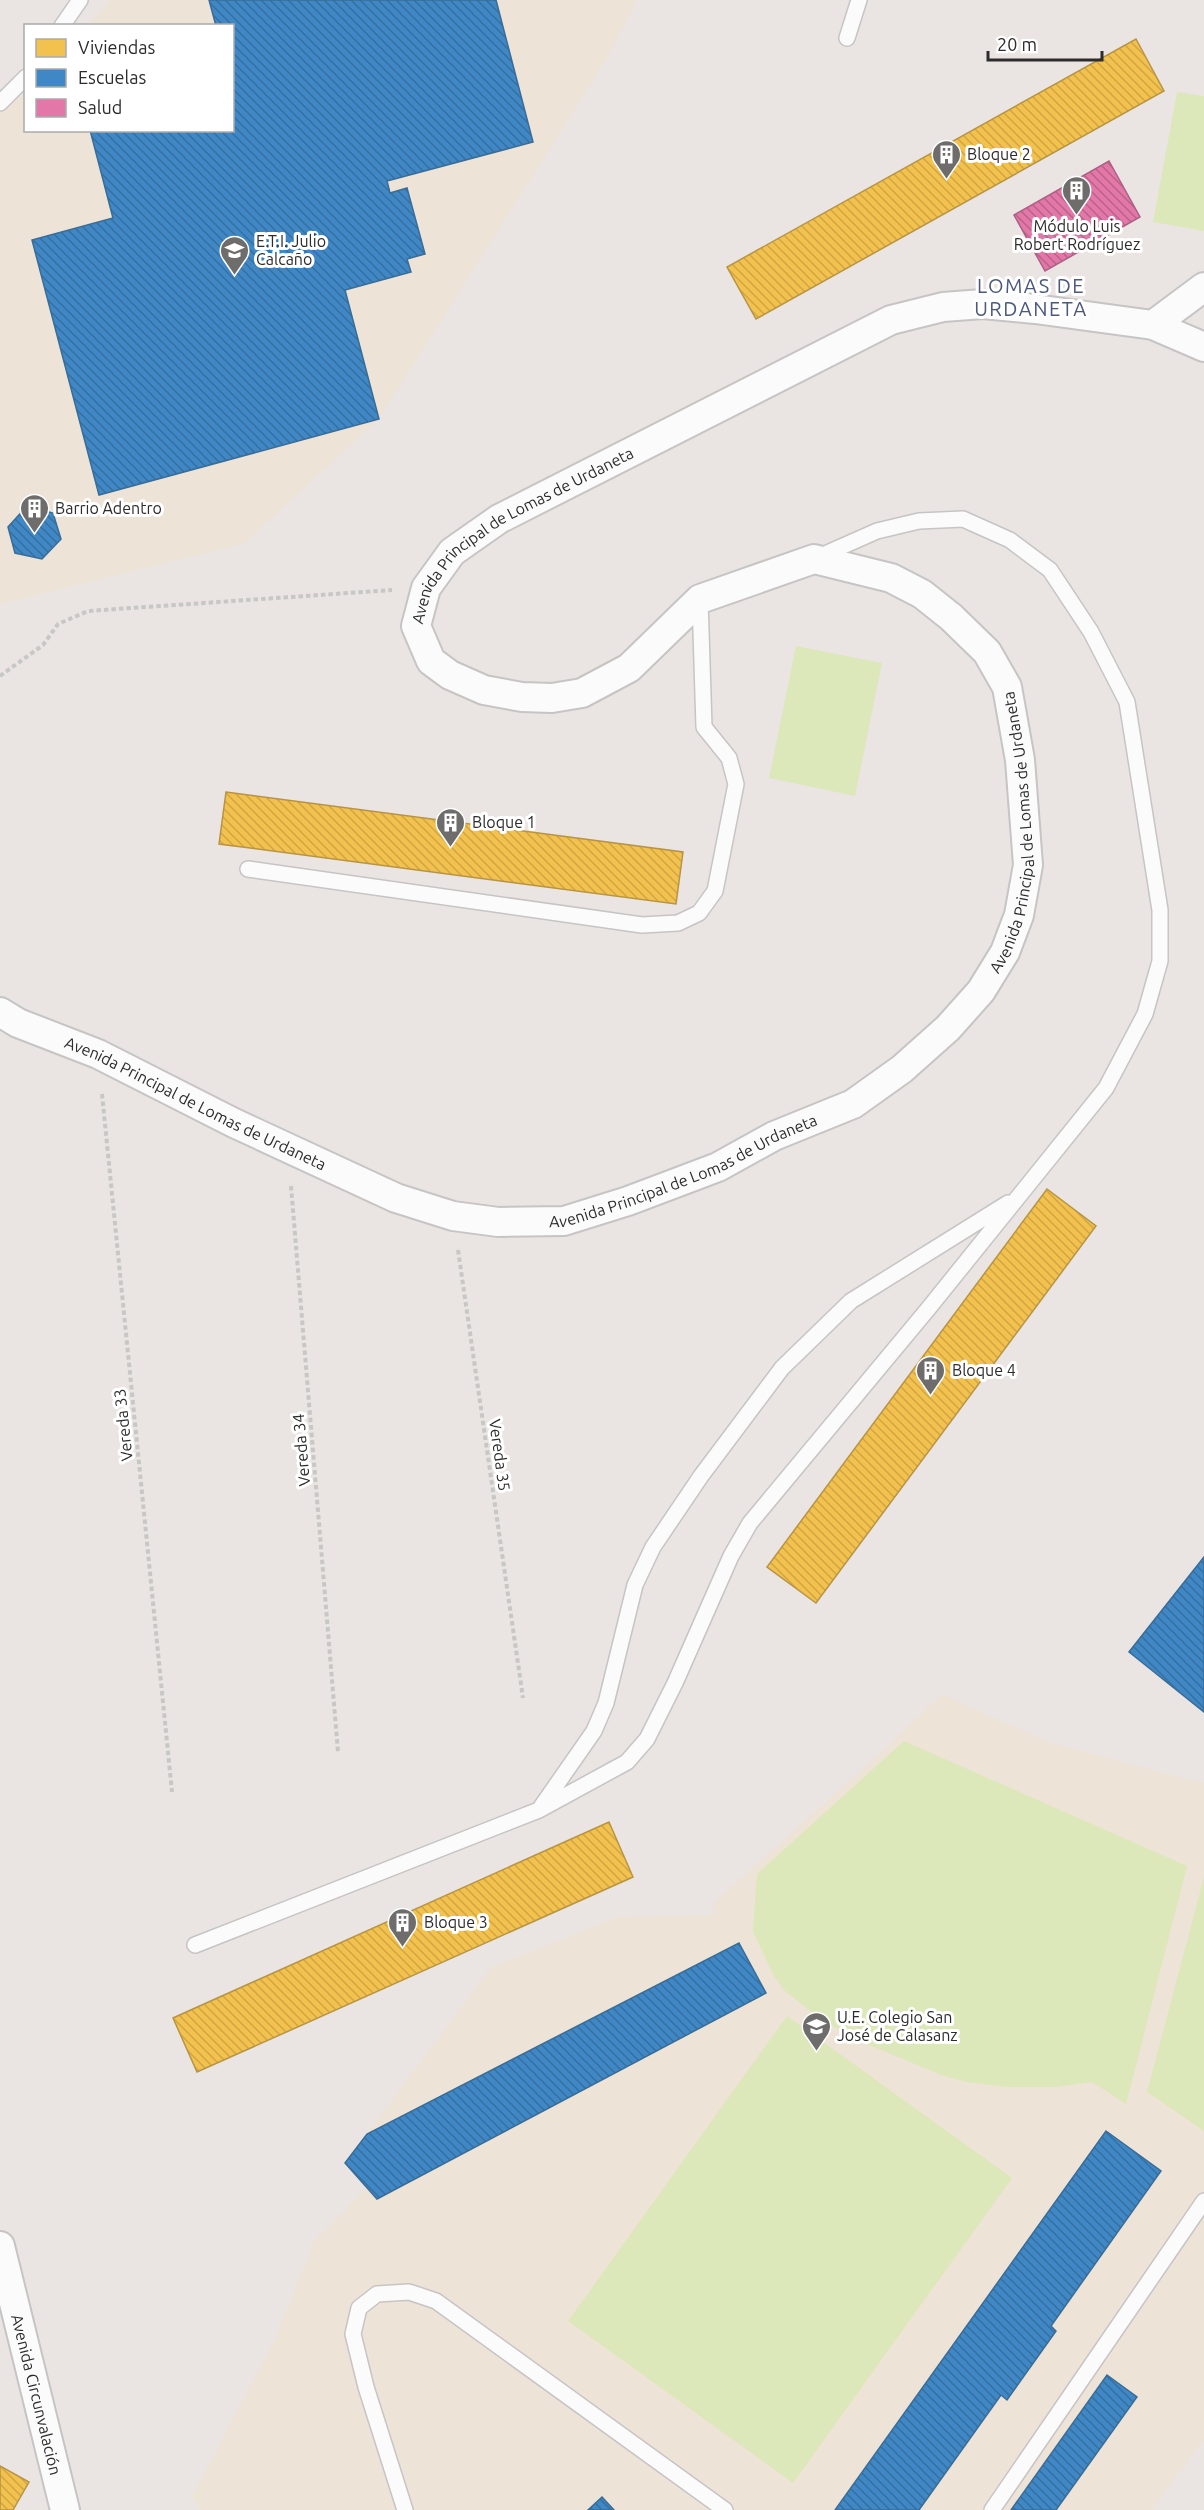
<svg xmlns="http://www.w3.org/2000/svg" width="1204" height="2510" font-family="Ubuntu,sans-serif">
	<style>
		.education { fill: #ede3d7 }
		.pitch { fill: #dce8b9 }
		.homes { fill: url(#homes-back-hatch); stroke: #b79444; stroke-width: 1.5 }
		.schools { fill: url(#schools-back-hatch); stroke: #396c97; stroke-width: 1.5 }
		.health { fill: url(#health-back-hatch); stroke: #ac6083; stroke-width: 1.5 }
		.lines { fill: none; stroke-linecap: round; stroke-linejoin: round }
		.service-casing { stroke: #c6c4c4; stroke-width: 18 }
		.minor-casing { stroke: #c6c4c4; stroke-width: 32 }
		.path { stroke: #c7c7c6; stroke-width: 4; stroke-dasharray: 4.5 3; stroke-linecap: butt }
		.service { stroke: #fcfbfb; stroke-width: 15 }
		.minor { stroke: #fcfbfb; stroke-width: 28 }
		.labels { text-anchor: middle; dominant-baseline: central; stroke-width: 6; stroke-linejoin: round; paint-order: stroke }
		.poi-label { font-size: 16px; fill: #2c2c2c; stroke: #fff; text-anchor: start }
		.street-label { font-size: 16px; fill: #2c2c2c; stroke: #fff }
		.quarter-label { font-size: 20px; letter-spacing: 1.5px; fill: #4c597d; stroke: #fff }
	</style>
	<defs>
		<pattern id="homes-back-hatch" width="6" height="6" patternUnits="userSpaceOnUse" patternTransform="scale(1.5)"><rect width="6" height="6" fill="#f2c14e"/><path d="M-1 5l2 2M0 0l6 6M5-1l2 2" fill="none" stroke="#d0a644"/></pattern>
		<pattern id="schools-back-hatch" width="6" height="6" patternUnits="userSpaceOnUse" patternTransform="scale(1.5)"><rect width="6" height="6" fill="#3f88c5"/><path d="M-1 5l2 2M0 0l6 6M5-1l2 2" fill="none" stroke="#356fa0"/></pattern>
		<pattern id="health-back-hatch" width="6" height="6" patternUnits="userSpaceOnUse" patternTransform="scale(1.5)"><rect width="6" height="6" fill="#e377a8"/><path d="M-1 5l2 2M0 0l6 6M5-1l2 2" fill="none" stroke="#b86289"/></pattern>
	</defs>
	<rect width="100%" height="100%" fill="#eae5e2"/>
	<path class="education" d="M 110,0 L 637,0 L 605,62 L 379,419 L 245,543 L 0,604 L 0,93 L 21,96 L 25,91 L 26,130 L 232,130 L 232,26 L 87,25 Z
		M 941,1694 L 1051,1743 L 1187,1779 L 1204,1782 L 1204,2440 L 1152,2510 L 200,2510 L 192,2496 L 274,2341 L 314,2241 L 367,2187 L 345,2163 L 490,1968 L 618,1917 L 716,1915 L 712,1904 L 884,1749 Z"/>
	<path class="pitch" d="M 1177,92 L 1204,96 L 1204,231 L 1153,222 Z
		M 796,646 L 882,663 L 855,796 L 769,778 Z
		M 904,1741 L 1187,1866 L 1126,2104 L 1092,2082 L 1055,2087 L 1007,2087 L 967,2082 L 944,2076 L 857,2040 L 822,2020 L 785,1991 L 774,1976 L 753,1932 L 757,1874 Z
		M 1204,1877 L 1204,2131 L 1147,2092 Z
		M 787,2016 L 1012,2178 L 793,2483 L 568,2321 Z"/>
	<path class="homes" d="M 1136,39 L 1164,91 L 756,319 L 727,267 Z
		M 226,792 L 683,852 L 676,904 L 219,844 Z
		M 1047,1189 L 1096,1226 L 816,1603 L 767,1567 Z
		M 609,1822 L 633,1877 L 197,2072 L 173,2018 Z
		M 0,2466 L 29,2482 L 13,2510 L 0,2510 Z"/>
	<path class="schools" d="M 209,0 L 496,0 L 533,142 L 387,181 L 390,193 L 407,188 L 425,254 L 407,259 L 411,272 L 345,290 L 379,419 L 99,495 L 32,240 L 113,218 L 90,130 L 232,130 L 232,26 L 216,26 Z
		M 27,506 L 53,513 L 61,539 L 42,559 L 15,553 L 8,527 Z
		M 1204,1557 L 1204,1712 L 1129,1652 Z
		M 739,1943 L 766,1993 L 377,2199 L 345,2163 L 367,2134 Z
		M 1106,2131 L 1161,2171 L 1051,2326 L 1056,2331 L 1007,2400 L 1001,2395 L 919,2510 L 835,2510 Z
		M 1107,2375 L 1137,2397 L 1056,2510 L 1011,2510 Z
		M 602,2497 L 614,2510 L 588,2510 Z"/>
	<path class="health" d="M 1109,161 L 1140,217 L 1045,271 L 1014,215 Z"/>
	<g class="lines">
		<defs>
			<path id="service" d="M 62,26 L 80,0
				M 847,38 L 859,0
				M 0,103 L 26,77
				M 248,869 L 642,925 L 678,923 L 699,913 L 715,891 L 736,784 L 729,758 L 704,727 L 700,599
				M 541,1807 L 594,1731 L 606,1703 L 635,1585 L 653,1547 L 701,1476 L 782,1368 L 851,1301 L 1008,1203
				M 195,1945 L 539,1810 L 627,1762 L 647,1739 L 675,1683 L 731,1556 L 750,1523 L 928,1309 L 1106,1088 L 1145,1014 L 1160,961 L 1160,910 L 1127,702 L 1091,632 L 1050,570 L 1010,540 L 963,519 L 919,521 L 877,531 L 816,558
				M 405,2510 L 366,2387 L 353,2334 L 359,2308 L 377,2294 L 409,2292 L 436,2301 L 725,2510
				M 992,2510 L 1204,2201"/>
			<g id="minor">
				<path d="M 1153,325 L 1204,287"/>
				<path id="s1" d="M 0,1012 L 18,1023 L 98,1054 L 234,1123 L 396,1198 L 453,1216 L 498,1222 L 564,1221 L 628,1201 L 718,1167 L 774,1136 L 853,1104 L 902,1069 L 948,1028 L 981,991 L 1005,952 L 1019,915 L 1028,865 L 1020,760 L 1007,687 L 987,652 L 951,617 L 922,594 L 891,578 L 814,559 L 700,599 L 629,668 L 582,693 L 552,698 L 522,697 L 484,690 L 450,675 L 431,661 L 416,626 L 426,588 L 452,552 L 499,519 L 891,320 L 943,307 L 983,304 L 1035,309 L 1153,325 L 1204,347"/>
				<path id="s2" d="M 0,2246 L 65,2510"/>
			</g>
		</defs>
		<use href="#service" class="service-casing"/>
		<use href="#minor" class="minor-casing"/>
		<path class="path" d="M 0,676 L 43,645 L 58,624 L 88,611 L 392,590
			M 102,1094 L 172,1792
			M 291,1186 L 338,1752
			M 458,1250 L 523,1698"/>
		<use href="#service" class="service"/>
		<use href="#minor" class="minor"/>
	</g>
	<defs>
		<symbol id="building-pin" viewBox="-11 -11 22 30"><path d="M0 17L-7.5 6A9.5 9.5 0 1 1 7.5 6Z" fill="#6e6d6c" stroke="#fff"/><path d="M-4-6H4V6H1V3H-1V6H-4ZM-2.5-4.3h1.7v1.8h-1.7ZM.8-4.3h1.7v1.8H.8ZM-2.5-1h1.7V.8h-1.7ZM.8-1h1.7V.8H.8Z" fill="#fff"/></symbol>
		<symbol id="school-pin" viewBox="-11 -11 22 30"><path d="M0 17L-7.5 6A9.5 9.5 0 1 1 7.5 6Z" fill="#6e6d6c" stroke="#fff"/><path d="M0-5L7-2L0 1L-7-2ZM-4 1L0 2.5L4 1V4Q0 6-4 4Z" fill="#fff"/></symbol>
	</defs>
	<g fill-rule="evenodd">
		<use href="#building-pin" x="930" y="138" width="33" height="45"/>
		<use href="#building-pin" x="1060" y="174" width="33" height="45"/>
		<use href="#school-pin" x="218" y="234" width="33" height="45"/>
		<use href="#building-pin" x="18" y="492" width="33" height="45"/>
		<use href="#building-pin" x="434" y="806" width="33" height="45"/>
		<use href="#building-pin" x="914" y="1354" width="33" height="45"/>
		<use href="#building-pin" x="386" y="1906" width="33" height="45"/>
		<use href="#school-pin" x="800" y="2010" width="33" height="45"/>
	</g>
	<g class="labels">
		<g class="poi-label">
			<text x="967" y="154">Bloque 2</text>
			<text x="1077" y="226" text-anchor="middle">Módulo Luis<tspan x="1077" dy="18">Robert Rodríguez</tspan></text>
			<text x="256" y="241">E.T.I. Julio<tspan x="256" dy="18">Calcaño</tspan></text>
			<text x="55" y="508">Barrio Adentro</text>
			<text x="472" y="822">Bloque 1</text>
			<text x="952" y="1370">Bloque 4</text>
			<text x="424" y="1922">Bloque 3</text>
			<text x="837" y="2017">U.E. Colegio San<tspan x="837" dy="18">José de Calasanz</tspan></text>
		</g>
		<g class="street-label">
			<text stroke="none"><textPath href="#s1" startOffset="2268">Avenida Principal de Lomas de Urdaneta</textPath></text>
			<text stroke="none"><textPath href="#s1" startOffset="1260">Avenida Principal de Lomas de Urdaneta</textPath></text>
			<text stroke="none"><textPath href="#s1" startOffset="216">Avenida Principal de Lomas de Urdaneta</textPath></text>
			<text stroke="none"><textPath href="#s1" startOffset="738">Avenida Principal de Lomas de Urdaneta</textPath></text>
			<text transform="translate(123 1425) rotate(-96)">Vereda 33</text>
			<text transform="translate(301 1450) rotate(-95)">Vereda 34</text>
			<text transform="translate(500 1455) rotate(82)">Vereda 35</text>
			<text stroke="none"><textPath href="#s2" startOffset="153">Avenida Circunvalación</textPath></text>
		</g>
		<g class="quarter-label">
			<text x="1031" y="285">LOMAS DE<tspan x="1031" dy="23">URDANETA</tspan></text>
		</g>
	</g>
	<rect x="24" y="24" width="210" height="108" fill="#ffffff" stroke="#ababab" stroke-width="1.5"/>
	<rect x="36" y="39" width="30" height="18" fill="#f2c14e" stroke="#ababab" stroke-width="1.5"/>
	<text x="78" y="54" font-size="18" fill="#2c2c2c">Viviendas</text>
	<rect x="36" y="69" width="30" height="18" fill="#3f88c5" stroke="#ababab" stroke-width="1.5"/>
	<text x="78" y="84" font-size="18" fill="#2c2c2c">Escuelas</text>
	<rect x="36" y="99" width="30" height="18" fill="#e377a8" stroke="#ababab" stroke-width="1.5"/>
	<text x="78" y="114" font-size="18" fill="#2c2c2c">Salud</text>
	<path d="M988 51v9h114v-9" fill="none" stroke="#2c2c2c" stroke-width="3"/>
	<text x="997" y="51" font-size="18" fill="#2c2c2c" stroke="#ffffff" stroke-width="4.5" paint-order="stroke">20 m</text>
</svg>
